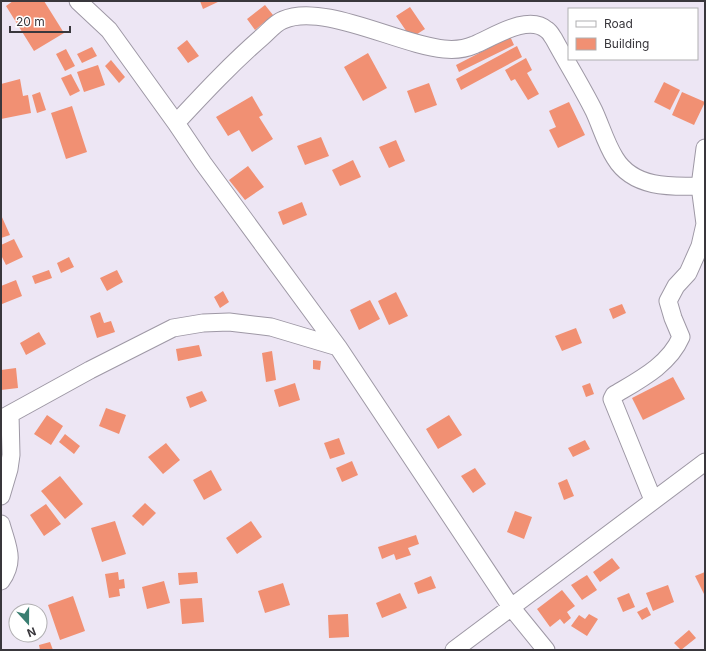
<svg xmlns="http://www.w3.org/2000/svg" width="706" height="651" font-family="Inter,sans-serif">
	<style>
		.building { fill: #f19073 }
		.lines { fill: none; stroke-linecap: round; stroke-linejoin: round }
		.street-casing { stroke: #9e98a5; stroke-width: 19 }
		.street { stroke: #fff; stroke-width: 17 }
	</style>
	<rect width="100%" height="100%" fill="#ede6f4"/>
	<path class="building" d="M 13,1 L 44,1 L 64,33 L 34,51 L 6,6 Z
		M 200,1 L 220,1 L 203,9 Z
		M 265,5 L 273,15 L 255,30 L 247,19 Z
		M 410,7 L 425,29 L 411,38 L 396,16 Z
		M 509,34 L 514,45 L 459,72 L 456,65 L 489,48 L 487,44 Z
		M 187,40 L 199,56 L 188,63 L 177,48 Z
		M 517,46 L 522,57 L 461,90 L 456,79 Z
		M 92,47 L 97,56 L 82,63 L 77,54 Z
		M 66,49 L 75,66 L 65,71 L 56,54 Z
		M 368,53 L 387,88 L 363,101 L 344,67 Z
		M 526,58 L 532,70 L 527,73 L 539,94 L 528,100 L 515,79 L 511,81 L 505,70 Z
		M 111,60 L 125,77 L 119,83 L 105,66 Z
		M 98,65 L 105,85 L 84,92 L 77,72 Z
		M 71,74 L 80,91 L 70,96 L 61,78 Z
		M 20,79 L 23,96 L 28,95 L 31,113 L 1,119 L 1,84 Z
		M 664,82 L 680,90 L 670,110 L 654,102 Z
		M 429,83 L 437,105 L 415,113 L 407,91 Z
		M 40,92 L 46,110 L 37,113 L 32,95 Z
		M 682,92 L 705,102 L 694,125 L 672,115 Z
		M 252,96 L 263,115 L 259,117 L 273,139 L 252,152 L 239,130 L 228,136 L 216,117 Z
		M 569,102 L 585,135 L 558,148 L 549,130 L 556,127 L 549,111 Z
		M 72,106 L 87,152 L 66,159 L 51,113 Z
		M 321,137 L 329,156 L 305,165 L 297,146 Z
		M 396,140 L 405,161 L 389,168 L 379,147 Z
		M 353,160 L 361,177 L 340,186 L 332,170 Z
		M 248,166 L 264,187 L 245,200 L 229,180 Z
		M 302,202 L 307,215 L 283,225 L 278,212 Z
		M 1,215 L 10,235 L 1,238 Z
		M 14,239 L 23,257 L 6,265 L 1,255 L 1,245 Z
		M 69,257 L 74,267 L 61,273 L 57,263 Z
		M 49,270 L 52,278 L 35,284 L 32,276 Z
		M 117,270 L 123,282 L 107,291 L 100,278 Z
		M 16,280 L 22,296 L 2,304 L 1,286 Z
		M 223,291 L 229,302 L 220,308 L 214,297 Z
		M 396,292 L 408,316 L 389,325 L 378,301 Z
		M 370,300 L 380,319 L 359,330 L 350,310 Z
		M 622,304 L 626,313 L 613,319 L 609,309 Z
		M 100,312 L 104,323 L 111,321 L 115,332 L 97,338 L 90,316 Z
		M 576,328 L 582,343 L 562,351 L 555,336 Z
		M 39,332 L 46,344 L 26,355 L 20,343 Z
		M 199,345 L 202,356 L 178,361 L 176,349 Z
		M 272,351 L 276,380 L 266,382 L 262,353 Z
		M 313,360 L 321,361 L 320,370 L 313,369 Z
		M 16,368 L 18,388 L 1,390 L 1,370 Z
		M 673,377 L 685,399 L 643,420 L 632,398 Z
		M 295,383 L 300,400 L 279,407 L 274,390 Z
		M 590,383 L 594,394 L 586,397 L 582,386 Z
		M 202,391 L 207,401 L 190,408 L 186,397 Z
		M 106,408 L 126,415 L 119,434 L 99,426 Z
		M 47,415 L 63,426 L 51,445 L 34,434 Z
		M 449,415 L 462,435 L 438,449 L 426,429 Z
		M 65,434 L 80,446 L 74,454 L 59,442 Z
		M 339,438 L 345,454 L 330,459 L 324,443 Z
		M 585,440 L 590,449 L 573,457 L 568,448 Z
		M 166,443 L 180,460 L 163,474 L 148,457 Z
		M 352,461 L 358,475 L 342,482 L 336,468 Z
		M 475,468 L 486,484 L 473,493 L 461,476 Z
		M 211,470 L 222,490 L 204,500 L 193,480 Z
		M 60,476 L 83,504 L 65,519 L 41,491 Z
		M 567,479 L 574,496 L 564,500 L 558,483 Z
		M 145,503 L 156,513 L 143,526 L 132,516 Z
		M 46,504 L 61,524 L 44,536 L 30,515 Z
		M 515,511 L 532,517 L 524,539 L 507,532 Z
		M 115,521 L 126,554 L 102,562 L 91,528 Z
		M 251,521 L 262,537 L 237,554 L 226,538 Z
		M 416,535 L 419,544 L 408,548 L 411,555 L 396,560 L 394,554 L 382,559 L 378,547 Z
		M 612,558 L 620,568 L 600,582 L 593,572 Z
		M 118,572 L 119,580 L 124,579 L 125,588 L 119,589 L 120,596 L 109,598 L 105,574 Z
		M 197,572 L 198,583 L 179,585 L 178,573 Z
		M 705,572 L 705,594 L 704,594 L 695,576 Z
		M 587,575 L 597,590 L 582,600 L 571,585 Z
		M 431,576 L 436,588 L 418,594 L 414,583 Z
		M 164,581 L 170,603 L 147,609 L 142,587 Z
		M 283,583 L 290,605 L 265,613 L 258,591 Z
		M 668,585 L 674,602 L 653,611 L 646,593 Z
		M 562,590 L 575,606 L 567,612 L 571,618 L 564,624 L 560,619 L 550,627 L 537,609 Z
		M 400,593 L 407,608 L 382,618 L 376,603 Z
		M 629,593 L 635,607 L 623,612 L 617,598 Z
		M 73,596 L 85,631 L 60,640 L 48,605 Z
		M 202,598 L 204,622 L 182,624 L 180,599 Z
		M 647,607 L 651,615 L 642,620 L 637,612 Z
		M 348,614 L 349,637 L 329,638 L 328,615 Z
		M 589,614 L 598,619 L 587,636 L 571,626 L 579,615 L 585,619 Z
		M 689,630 L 696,638 L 681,650 L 674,643 Z
		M 50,642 L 53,650 L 40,650 L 39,645 Z"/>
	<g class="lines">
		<defs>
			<path id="street" d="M 78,1 L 109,30 L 176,123 L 203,163 L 338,347 L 511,607 L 546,650
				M 176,123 C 204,93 231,64 262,37 C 268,32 275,23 283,20 C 322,2 400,45 444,49 C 454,50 465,49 474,45 C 492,38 528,13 547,30 C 550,32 552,36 554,39 C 567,63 582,87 594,111 C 601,126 606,144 615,158 C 633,188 670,187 700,186
				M 1,419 L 90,370 L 173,328 L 203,323 L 229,322 L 271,327 L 338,347
				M 1,496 L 9,469 L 11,455 L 10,414
				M 653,500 L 612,399 L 614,395 C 639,380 669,365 681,337 L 673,318 L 668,301 L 676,286 L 688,273 L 700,246 L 705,224 L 700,186 L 705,148
				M 1,524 C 7,546 16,560 1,581
				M 454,650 L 705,462"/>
		</defs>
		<use href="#street" class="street-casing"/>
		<use href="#street" class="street"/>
	</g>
	<rect width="706" height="651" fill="none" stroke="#39373c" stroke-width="4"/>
	<rect x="568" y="8" width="130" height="52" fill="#ffffff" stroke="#b0afb1"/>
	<rect x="576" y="21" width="20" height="6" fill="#ffffff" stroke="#b0afb1"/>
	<text x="604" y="28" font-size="12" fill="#39373c">Road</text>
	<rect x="576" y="38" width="20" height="12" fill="#f19073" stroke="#b0afb1"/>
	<text x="604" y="48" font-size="12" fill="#39373c">Building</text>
	<g transform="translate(28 623) rotate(159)"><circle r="19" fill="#ffffff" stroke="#b0afb1"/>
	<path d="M0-3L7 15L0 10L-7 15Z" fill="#3a7e71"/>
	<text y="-6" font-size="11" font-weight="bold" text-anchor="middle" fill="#39373c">N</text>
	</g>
	<path d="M10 26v6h60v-6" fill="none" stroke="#39373c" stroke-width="2"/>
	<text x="16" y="26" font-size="12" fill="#39373c" stroke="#ffffff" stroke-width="3" paint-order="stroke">20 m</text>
</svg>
